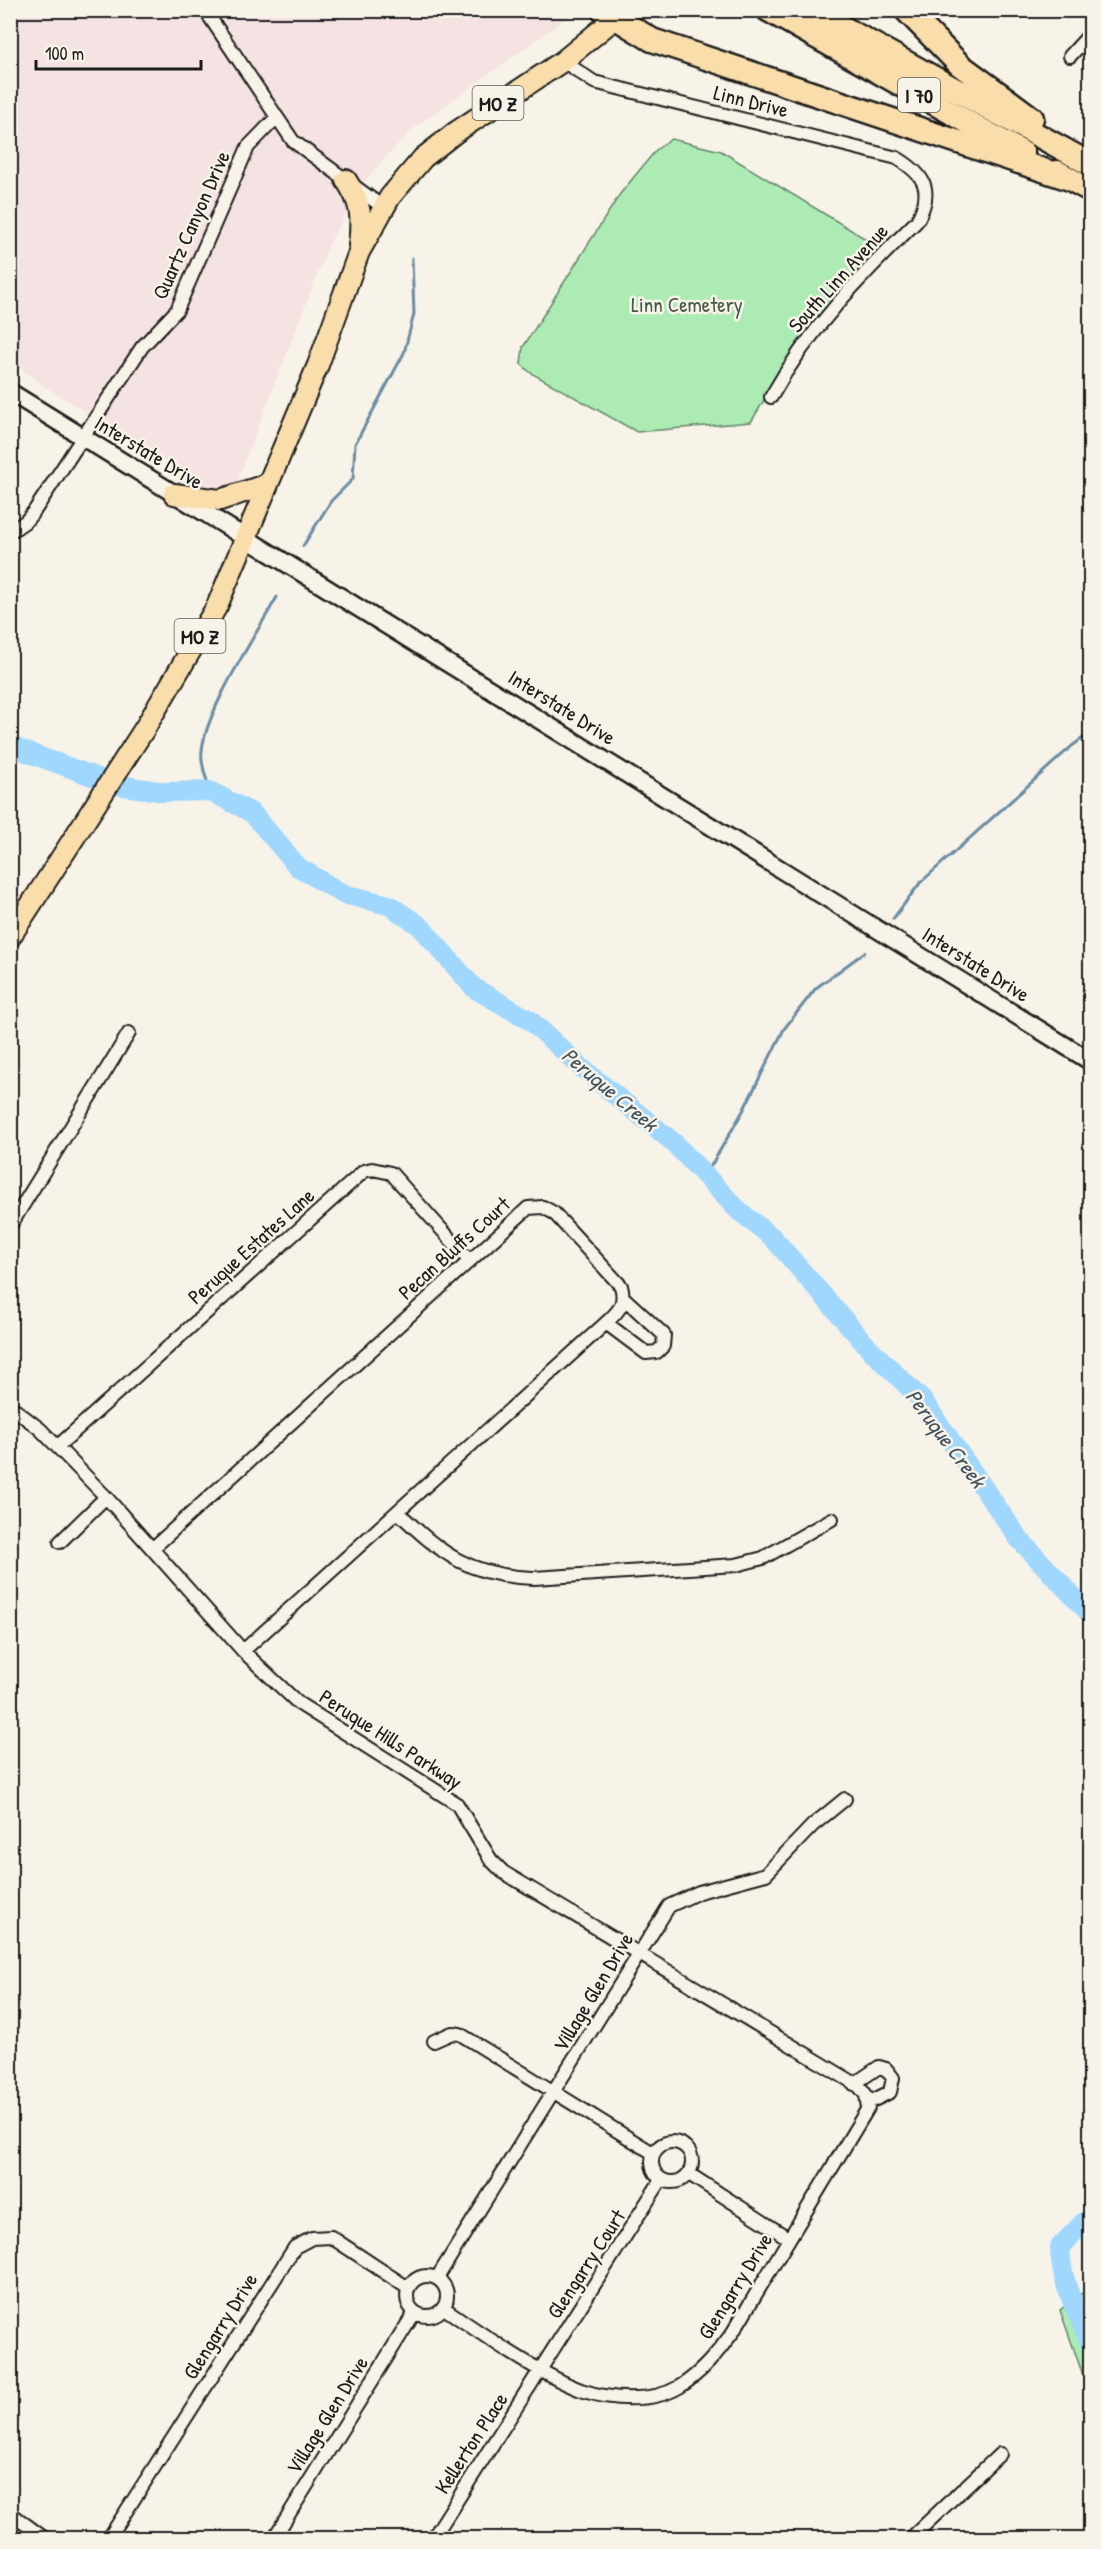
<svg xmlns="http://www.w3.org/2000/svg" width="1101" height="2549" font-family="'Patrick Hand',sans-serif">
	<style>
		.built { fill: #f5e2e3 }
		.green { fill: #acecb4; stroke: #648468; stroke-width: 1.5 }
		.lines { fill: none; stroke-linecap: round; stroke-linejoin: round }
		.stream { stroke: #6b8ca4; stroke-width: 3 }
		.river { stroke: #9fd7ff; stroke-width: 20 }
		.street-casing { stroke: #1c1c1c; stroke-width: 16 }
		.secondary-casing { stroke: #1c1c1c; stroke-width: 21 }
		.primary-casing { stroke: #1c1c1c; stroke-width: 24 }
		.highway-casing { stroke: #1c1c1c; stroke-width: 27 }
		.street { stroke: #f7f3e8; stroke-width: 12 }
		.secondary { stroke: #f7f3e8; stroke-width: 16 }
		.primary { stroke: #f9deab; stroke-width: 20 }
		.highway { stroke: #f9deab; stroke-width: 22 }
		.labels { text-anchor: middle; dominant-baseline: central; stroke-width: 5; stroke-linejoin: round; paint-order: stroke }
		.shield { fill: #f7f3e8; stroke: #5e5c59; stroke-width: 1.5 }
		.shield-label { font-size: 20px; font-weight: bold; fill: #1c1c1c }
		.street-label { font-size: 21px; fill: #1c1c1c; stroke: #f7f3e8 }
		.park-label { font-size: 21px; fill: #475a4a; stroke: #f7f3e8 }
		.water-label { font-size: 22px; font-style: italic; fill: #435460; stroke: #f7f3e8 }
	</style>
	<rect width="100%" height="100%" fill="#f7f3e8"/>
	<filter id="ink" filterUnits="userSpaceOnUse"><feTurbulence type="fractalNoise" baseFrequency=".0167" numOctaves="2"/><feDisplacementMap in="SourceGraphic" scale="12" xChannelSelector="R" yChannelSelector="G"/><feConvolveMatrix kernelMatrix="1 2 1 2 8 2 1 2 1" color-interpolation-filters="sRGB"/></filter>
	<g filter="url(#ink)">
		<path class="built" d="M 11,11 L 567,11 L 568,17 L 414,128 L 379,164 L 359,190 L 330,242 L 233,491 L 222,496 L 44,386 L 11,361 Z"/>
		<path class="green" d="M 671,139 L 721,151 L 879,247 L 798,344 L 751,422 L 637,432 L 531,373 L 521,364 L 523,347 L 620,194 L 656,150 Z
			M 1090,2287 L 1090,2395 L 1060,2310 Z"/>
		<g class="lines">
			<path class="stream" d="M 303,546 L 331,501 L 353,479 L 355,444 L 404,353 L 414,314 L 412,258
				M 210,791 C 207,781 203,770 202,760 C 197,723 257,633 277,597
				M 893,919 L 920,883 L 1072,746 L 1090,733
				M 705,1176 L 743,1111 L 784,1029 L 816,988 L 865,952"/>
			<path class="river" d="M 10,746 L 117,785 L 165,792 L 210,791 L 252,813 L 298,867 L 343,894 L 389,905 L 420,926 L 474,988 L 531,1021 L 583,1069 L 673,1142 L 739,1211 L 772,1237 L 867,1346 L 923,1401 L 1019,1539 L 1090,1614
				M 1090,2219 L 1083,2223 L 1060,2247 C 1061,2286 1077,2309 1090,2343"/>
			<defs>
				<path id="street" d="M 205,10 L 293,141 L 384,208
					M 1070,56 L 1090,34
					M 563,61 L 594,82 L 897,158 C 925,175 934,190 917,221 C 861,276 809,329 771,397
					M 10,532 L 26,521 L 35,510 L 142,347 L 177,310 L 248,147 L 276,118
					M 10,1226 L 129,1033
					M 606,1323 L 646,1353 L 657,1352 L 663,1346 L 664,1335 L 625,1299
					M 10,1406 L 40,1429 L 106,1497 L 243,1651 L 298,1703 L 457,1804 L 491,1860 L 503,1872 L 859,2086 L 866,2095 L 868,2108 L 733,2332 C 718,2352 702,2373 679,2387 C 652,2403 610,2400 581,2390 C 541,2375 480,2333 444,2308
					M 57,1447 L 364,1171 L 372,1169 L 391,1173 L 469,1260
					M 398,1512 C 442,1555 470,1576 534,1578 L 736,1565 L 763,1558 L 832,1519
					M 60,1542 L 106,1497
					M 152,1549 L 528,1208 L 543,1207 L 554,1213 L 621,1286 C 626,1304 619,1311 606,1323 L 243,1651
					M 434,2041 L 452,2033 L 460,2034 L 653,2153
					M 854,2084 L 879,2067 L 886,2069 L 893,2078 L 890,2092 L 868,2103
					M652 2162a20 20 0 1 1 40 0a20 20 0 1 1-40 0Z
					M 689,2174 L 788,2238
					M407 2296a20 20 0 1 1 40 0a20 20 0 1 1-40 0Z
					M 437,2278 L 669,1906 L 699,1892 L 766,1874 L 813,1825 L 845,1799
					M 10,2513 L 44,2538
					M 10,2535 L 16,2538
					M 109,2538 L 295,2247 L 312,2238 L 331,2237 L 408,2288
					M 274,2538 L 415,2312
					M 433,2538 L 661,2180
					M 911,2538 L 1000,2454"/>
				<path id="secondary" d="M 10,392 L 1090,1061"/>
				<path id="primary" d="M 346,180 C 362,204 362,217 359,245
					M 174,494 L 220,500 L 268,484
					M 10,937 L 145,728 L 217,606 L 318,365 L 359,252 L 390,197 L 423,158 L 456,132 L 563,61 L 625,10"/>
				<path id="highway" d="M 603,10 L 652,40 L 1070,179
					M 768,10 L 1023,153
					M 811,10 L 1090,164
					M 906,10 L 960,65 L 1032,118
					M 1057,172 L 1090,190"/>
			</defs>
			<use href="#street" class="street-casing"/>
			<use href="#secondary" class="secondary-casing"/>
			<use href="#primary" class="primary-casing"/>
			<use href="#highway" class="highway-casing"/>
			<use href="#street" class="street"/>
			<use href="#secondary" class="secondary"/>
			<use href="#primary" class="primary"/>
			<use href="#highway" class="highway"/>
		</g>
	</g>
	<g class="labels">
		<g class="shield">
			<rect x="898" y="78" width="42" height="34" rx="4.5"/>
			<rect x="472.5" y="86" width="51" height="34" rx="4.5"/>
			<rect x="174.5" y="619" width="51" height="34" rx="4.5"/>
		</g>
		<g class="shield-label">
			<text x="919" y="95">I 70</text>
			<text x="498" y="103">MO Z</text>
			<text x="200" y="636">MO Z</text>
		</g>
		<g class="street-label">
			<text transform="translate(751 101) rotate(14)">Linn Drive</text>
			<text transform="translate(191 225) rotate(-66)">Quartz Canyon Drive</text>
			<text transform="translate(838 278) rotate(-48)">South Linn Avenue</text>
			<text transform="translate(149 452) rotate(31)">Interstate Drive</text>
			<text transform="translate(562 707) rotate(32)">Interstate Drive</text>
			<text transform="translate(976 964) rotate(32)">Interstate Drive</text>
			<text transform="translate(251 1246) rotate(-42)">Peruque Estates Lane</text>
			<text transform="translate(454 1248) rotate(-42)">Pecan Bluffs Court</text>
			<text transform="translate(391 1739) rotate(33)">Peruque Hills Parkway</text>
			<text transform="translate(593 1992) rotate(-59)">Village Glen Drive</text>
			<text transform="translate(586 2264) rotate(-57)">Glengarry Court</text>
			<text transform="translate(735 2286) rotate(-58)">Glengarry Drive</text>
			<text transform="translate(220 2326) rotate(-58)">Glengarry Drive</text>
			<text transform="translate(327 2415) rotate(-58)">Village Glen Drive</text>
			<text transform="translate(471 2443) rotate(-57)">Kellerton Place</text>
		</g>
		<g class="park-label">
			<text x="687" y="304">Linn Cemetery</text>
		</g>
		<g class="water-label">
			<text transform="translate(610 1089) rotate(40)">Peruque Creek</text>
			<text transform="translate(946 1438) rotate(53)">Peruque Creek</text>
		</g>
	</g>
	<rect width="1101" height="2549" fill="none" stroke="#f7f3e8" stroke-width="36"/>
	<rect x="18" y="18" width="1065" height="2513" fill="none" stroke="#1c1c1c" stroke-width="2" filter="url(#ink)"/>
	<path d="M36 60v9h165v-9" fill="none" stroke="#1c1c1c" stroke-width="3"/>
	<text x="45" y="60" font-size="18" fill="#1c1c1c" stroke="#f7f3e8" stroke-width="4.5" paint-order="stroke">100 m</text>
</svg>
